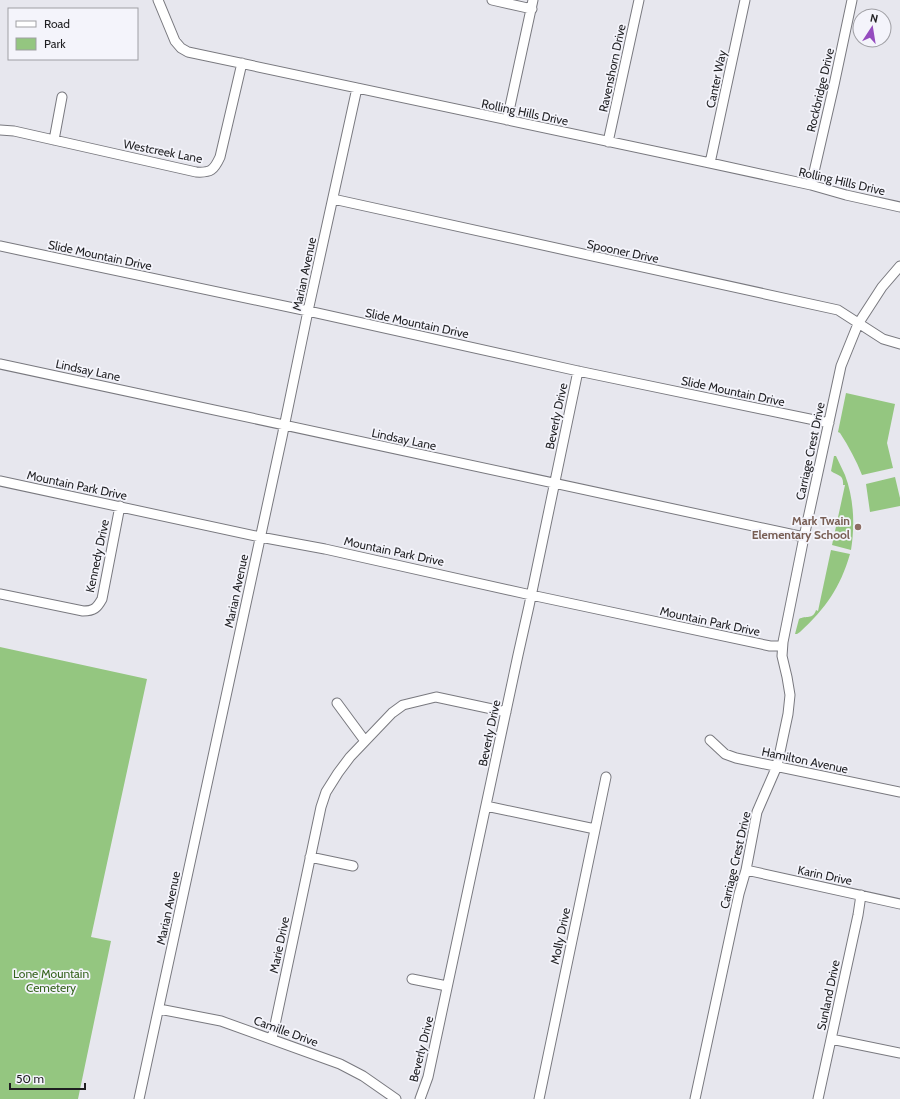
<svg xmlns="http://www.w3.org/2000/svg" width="900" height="1099" font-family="Cabin,sans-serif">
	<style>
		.green { fill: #94c680 }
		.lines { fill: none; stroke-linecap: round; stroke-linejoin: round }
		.street-casing { stroke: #79797f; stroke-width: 11 }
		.street { stroke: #fff; stroke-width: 9 }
		.education-dot { fill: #8d6e63; stroke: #f4f4fb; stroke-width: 1.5 }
		.labels { text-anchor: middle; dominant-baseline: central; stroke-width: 3.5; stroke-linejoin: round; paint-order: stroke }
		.street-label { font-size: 12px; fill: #1f1f22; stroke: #f4f4fb }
		.education-label { font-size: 12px; font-weight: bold; fill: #785e54; stroke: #f4f4fb; text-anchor: end }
		.park-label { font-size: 12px; fill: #36641e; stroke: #f4f4fb }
	</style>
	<rect width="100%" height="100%" fill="#e7e7ee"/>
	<path class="green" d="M 846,393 L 895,404 L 887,443 L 893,468 L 862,475 C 856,460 849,447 840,433 L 838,432 Z
		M 834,456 L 836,456 C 839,462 842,469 845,475 C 854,499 855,525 851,550 L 832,545 L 845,485 L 843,485 C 844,474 837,476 831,471 Z
		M 895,477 L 900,498 L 900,506 L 870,512 L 866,484 Z
		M 831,550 L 850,554 C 840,588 826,608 800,632 L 797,634 L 795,634 L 799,619 C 806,615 813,620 816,610 L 818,611 Z
		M 0,647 L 147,679 L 91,937 L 111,941 L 78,1099 L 0,1099 Z"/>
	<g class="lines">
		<defs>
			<path id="street" d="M 158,0 L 175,41 L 181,48 L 188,52 L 710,163 L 811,185 L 846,195 L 900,207
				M 492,0 L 532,9
				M 507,120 L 533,0
				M 0,130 L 14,131 L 196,172 C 211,173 214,170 220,157 L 242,63
				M 54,140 L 62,97
				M 608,142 L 639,0
				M 710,163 L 745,0
				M 811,185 L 834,85 L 852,0
				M 333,199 L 838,310 L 883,339 L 900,344
				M 0,246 L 308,311 L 578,371 L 829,423
				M 0,364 C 268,421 535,480 804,537
				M 0,481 L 260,537 L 325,549 L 531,595 L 770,646 L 782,646
				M 0,594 L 83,611 C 94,611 97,608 102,599 L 120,506
				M 337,703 L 365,741
				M 710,740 L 725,754 L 736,758 L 900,792
				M 486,806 L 595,829
				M 310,857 L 353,866
				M 746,870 L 900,904
				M 412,979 L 447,986
				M 159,1009 L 221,1021 L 340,1064 L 363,1076 L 396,1099
				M 272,1039 L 321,807 L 326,792 L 338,773 L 350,757 L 392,713 L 403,705 L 436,697 L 506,712
				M 831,1039 L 900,1053
				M 139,1099 L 282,437 L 308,311 L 357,88
				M 420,1099 L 428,1077 L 518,655 L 529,606 L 578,371
				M 539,1099 L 606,777
				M 695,1099 L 739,894 L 746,870 L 757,812 L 777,766 L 788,714 L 790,695 L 787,677 L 782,656 L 783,642 L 804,537 L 841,366 L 858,324 L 882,287 L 900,266
				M 818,1099 L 858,915 L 861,895"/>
		</defs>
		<use href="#street" class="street-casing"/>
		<use href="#street" class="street"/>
	</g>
	<circle class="education-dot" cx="858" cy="527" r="4"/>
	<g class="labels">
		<g class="street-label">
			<text transform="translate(612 68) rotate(-78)">Ravenshorn Drive</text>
			<text transform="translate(716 79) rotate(-78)">Canter Way</text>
			<text transform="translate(820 90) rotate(-77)">Rockbridge Drive</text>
			<text transform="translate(525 112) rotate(12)">Rolling Hills Drive</text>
			<text transform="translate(163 151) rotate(11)">Westcreek Lane</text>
			<text transform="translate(842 181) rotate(13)">Rolling Hills Drive</text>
			<text transform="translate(623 251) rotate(12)">Spooner Drive</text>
			<text transform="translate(100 255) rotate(12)">Slide Mountain Drive</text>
			<text transform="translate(304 274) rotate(-78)">Marian Avenue</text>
			<text transform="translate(417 323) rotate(12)">Slide Mountain Drive</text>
			<text transform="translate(88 370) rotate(12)">Lindsay Lane</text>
			<text transform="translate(733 391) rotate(12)">Slide Mountain Drive</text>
			<text transform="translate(556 416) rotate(-78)">Beverly Drive</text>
			<text transform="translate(404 439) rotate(12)">Lindsay Lane</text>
			<text transform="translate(810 451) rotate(-78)">Carriage Crest Drive</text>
			<text transform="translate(77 485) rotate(12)">Mountain Park Drive</text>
			<text transform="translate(394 551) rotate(12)">Mountain Park Drive</text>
			<text transform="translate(97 556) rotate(-78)">Kennedy Drive</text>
			<text transform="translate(236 591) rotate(-78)">Marian Avenue</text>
			<text transform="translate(710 621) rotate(12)">Mountain Park Drive</text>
			<text transform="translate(489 733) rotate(-78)">Beverly Drive</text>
			<text transform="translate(805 760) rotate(12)">Hamilton Avenue</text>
			<text transform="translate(735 860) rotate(-77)">Carriage Crest Drive</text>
			<text transform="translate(825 875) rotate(12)">Karin Drive</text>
			<text transform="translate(168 908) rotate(-78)">Marian Avenue</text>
			<text transform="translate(560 936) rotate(-78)">Molly Drive</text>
			<text transform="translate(279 945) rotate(-78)">Marie Drive</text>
			<text transform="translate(828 995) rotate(-78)">Sunland Drive</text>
			<text transform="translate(286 1031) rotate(20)">Camille Drive</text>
			<text transform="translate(421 1049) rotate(-76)">Beverly Drive</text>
		</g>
		<g class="education-label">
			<text x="850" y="520">Mark Twain<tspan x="850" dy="14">Elementary School</tspan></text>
		</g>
		<g class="park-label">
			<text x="51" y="973">Lone Mountain<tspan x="51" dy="14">Cemetery</tspan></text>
		</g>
	</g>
	<rect x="8" y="8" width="130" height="52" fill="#f4f4fb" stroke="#9f9fa4"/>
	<rect x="16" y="21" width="20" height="6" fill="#ffffff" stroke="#9f9fa4"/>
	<text x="44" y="28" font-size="12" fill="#1f1f22">Road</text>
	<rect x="16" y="38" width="20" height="12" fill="#94c680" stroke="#9f9fa4"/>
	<text x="44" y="48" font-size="12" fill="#1f1f22">Park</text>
	<g transform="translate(872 28) rotate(12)"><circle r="19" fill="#f4f4fb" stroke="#9f9fa4"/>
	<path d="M0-3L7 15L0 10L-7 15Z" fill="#954cbf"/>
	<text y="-6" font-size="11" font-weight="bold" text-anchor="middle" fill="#1f1f22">N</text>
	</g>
	<path d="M10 1083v6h75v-6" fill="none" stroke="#1f1f22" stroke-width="2"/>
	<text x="16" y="1083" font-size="12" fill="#1f1f22" stroke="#f4f4fb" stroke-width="3" paint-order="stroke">50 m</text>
</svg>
